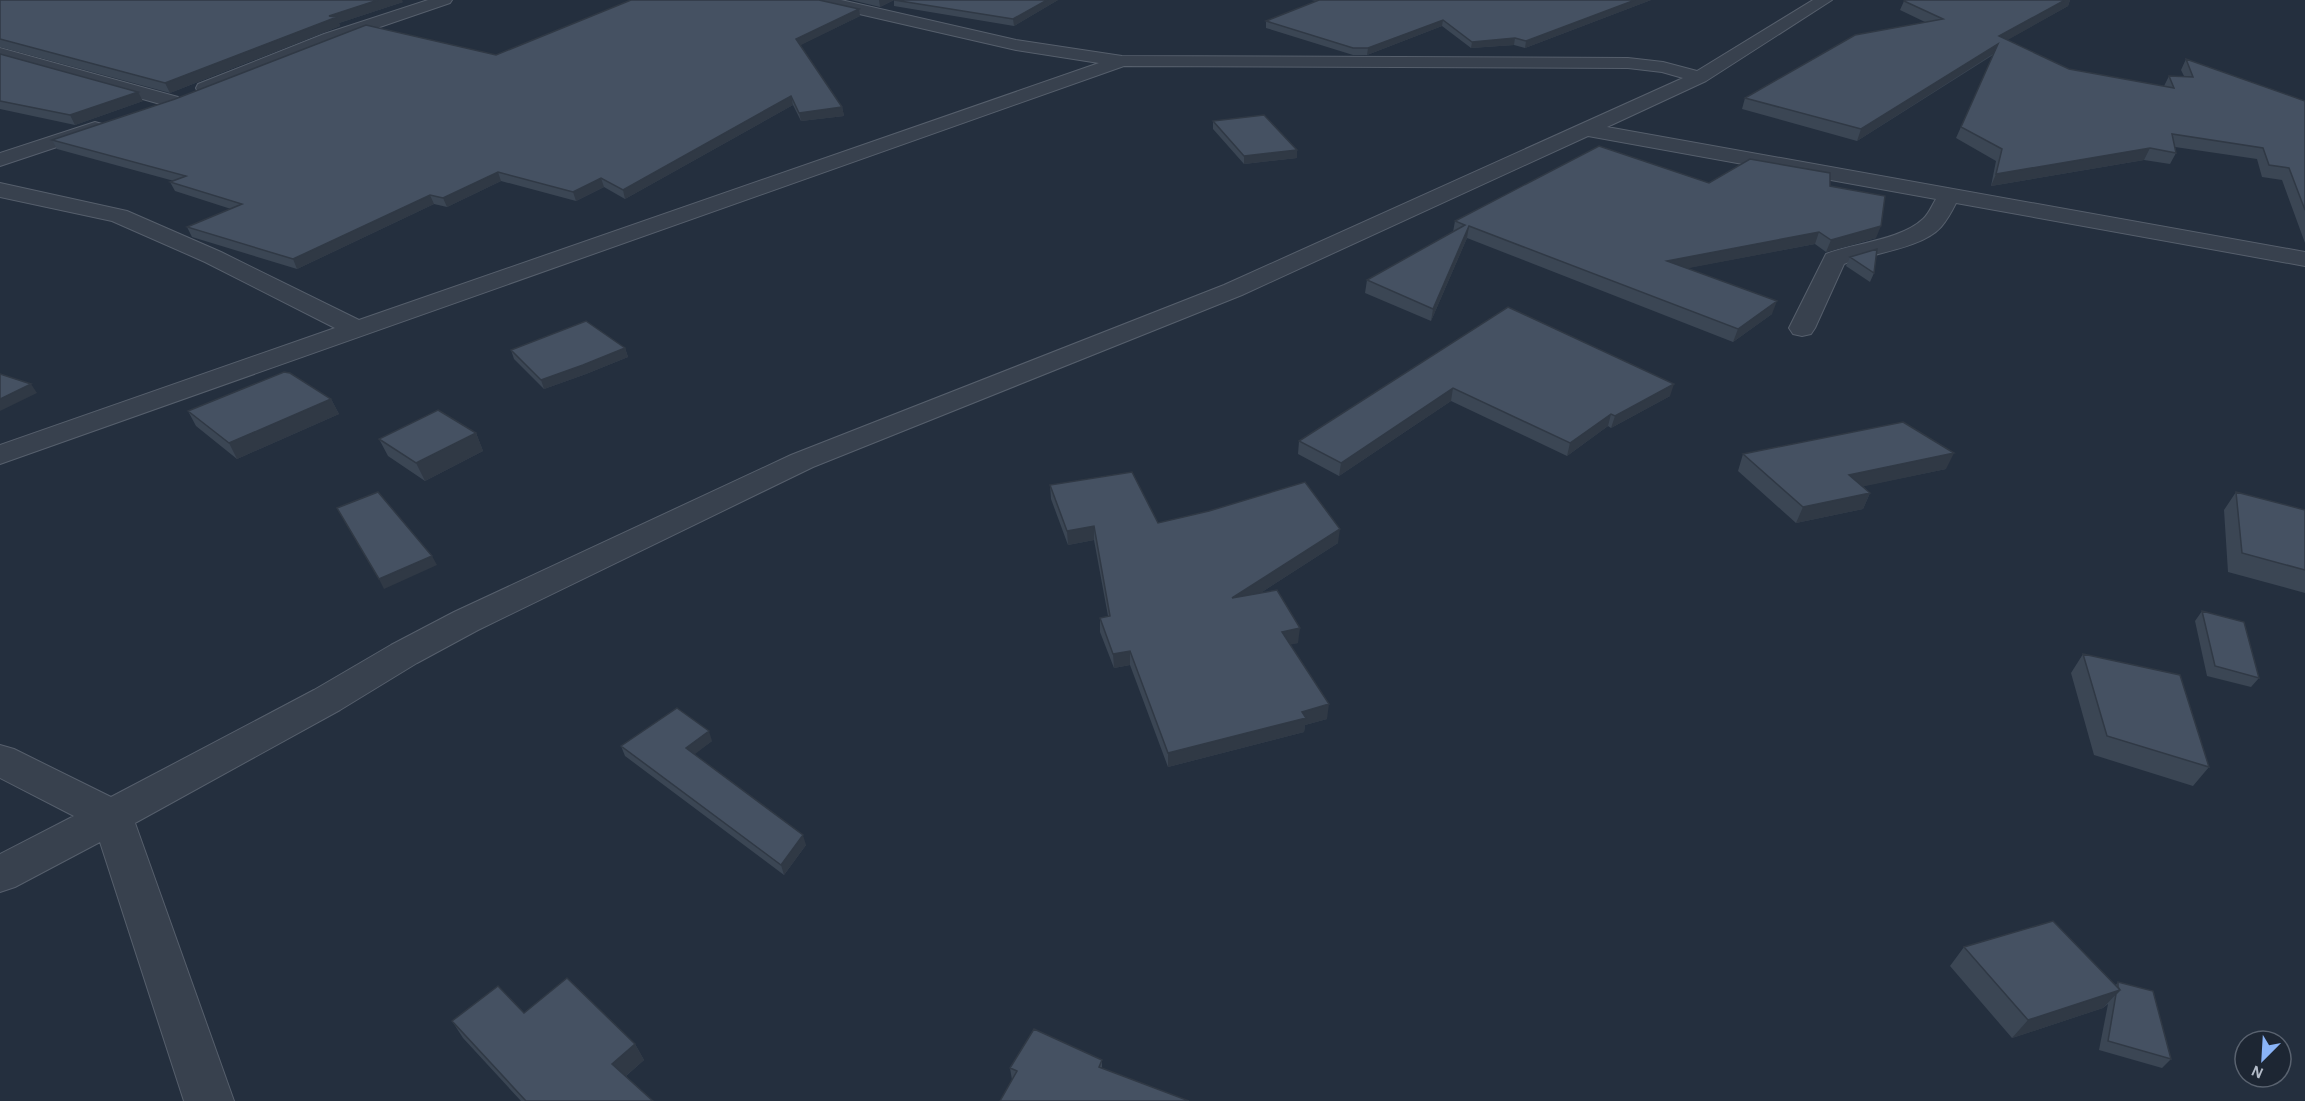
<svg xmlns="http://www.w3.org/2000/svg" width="2305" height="1101" font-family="'Alegreya Sans',sans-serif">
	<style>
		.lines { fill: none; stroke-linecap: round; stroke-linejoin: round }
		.minor-casing { stroke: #565f6c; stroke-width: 2 }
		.minor { fill: #38414e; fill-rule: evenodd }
		.wall { fill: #3b4654 }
		.shaded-wall { fill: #303945 }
		.building { fill: #455162; stroke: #303945; stroke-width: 1.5 }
	</style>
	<rect width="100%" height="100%" fill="#242f3e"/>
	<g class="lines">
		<defs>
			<path id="minor" d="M 428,0 L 452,0 L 450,3 L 336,42 L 212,92 L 198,92 L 196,88 L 198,84 L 324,34 Z
				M 812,0 L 841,0 L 1016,40 L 1122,56 L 1628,58 L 1663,62 L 1697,71 L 1813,0 L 1832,0 L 1706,81 L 1607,127 L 2305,252 L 2305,266 L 1956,203 C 1952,211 1947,220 1941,227 C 1921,249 1871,253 1844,264 L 1815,328 L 1811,334 L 1802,336 L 1793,334 L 1789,328 L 1826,254 C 1854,243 1901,240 1923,219 C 1929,214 1932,205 1936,199 L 1588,136 L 1242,295 L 813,467 L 478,630 L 417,663 L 340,710 L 135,823 L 234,1101 L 184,1101 L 100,842 L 15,887 L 0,892 L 0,854 L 74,816 L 0,778 L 0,745 L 14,749 L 111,797 L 314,690 L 391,645 L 454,612 L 791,455 L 1224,285 L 1683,78 L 1662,72 L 1628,68 L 1124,66 L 0,464 L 0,445 L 335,328 L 205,262 L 112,221 L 0,197 L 0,183 L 127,211 L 221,252 L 359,320 L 1099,63 L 1016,50 L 820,5 Z
				M 0,48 L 178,97 L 181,101 L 178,105 L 171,107 L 0,59 Z
				M 95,122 L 102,124 L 105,128 L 102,132 L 0,166 L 0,153 Z"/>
		</defs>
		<use href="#minor" class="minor-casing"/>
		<use href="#minor" class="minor"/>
	</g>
	<path class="wall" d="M 0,0 L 403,2 L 339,23 L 340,26 L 170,93 L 0,47 Z
		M 851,0 L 1058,0 L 1014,26 L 894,6 L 894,0 L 880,7 Z
		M 1311,0 L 1651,0 L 1525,48 L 1514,45 L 1471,48 L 1442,26 L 1367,55 L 1353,55 L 1266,28 L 1266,21 L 1317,1 Z
		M 1905,0 L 2070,0 L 2068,6 L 2007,40 L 2069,69 L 2164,86 L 2169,76 L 2184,76 L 2181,70 L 2186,59 L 2305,101 L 2305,243 L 2282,180 L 2262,177 L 2257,159 L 2175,147 L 2176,153 L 2170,164 L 2144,160 L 1991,186 L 1996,161 L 1956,138 L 1993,55 L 1857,141 L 1742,109 L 1745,98 L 1925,22 L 1900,10 L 1904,1 Z
		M 860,16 L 800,45 L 842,107 L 844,116 L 801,121 L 793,105 L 625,199 L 604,187 L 576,201 L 501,181 L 447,207 L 434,204 L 297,269 L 192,237 L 187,227 L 231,209 L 175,191 L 170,182 L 174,181 L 57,149 L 52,140 L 496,55 Z
		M 0,54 L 143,101 L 75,125 L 0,109 Z
		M 1213,121 L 1297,150 L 1297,158 L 1244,164 L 1213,129 Z
		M 1709,183 L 1830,186 L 1876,238 L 1826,252 L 1815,244 L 1687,268 L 1772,314 L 1733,342 L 1467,238 L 1431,321 L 1365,293 L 1367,280 L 1453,232 L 1455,221 Z
		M 1850,257 L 1874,273 L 1870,282 L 1846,266 Z
		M 1508,307 L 1670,396 L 1611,428 L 1608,426 L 1567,456 L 1451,401 L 1339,476 L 1298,454 L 1299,441 Z
		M 625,348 L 628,357 L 586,374 L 544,389 L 514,359 L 511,350 Z
		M 331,399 L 339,414 L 237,459 L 196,426 L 188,411 Z
		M 476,433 L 483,451 L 425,481 L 388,456 L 379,439 Z
		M 1743,454 L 1946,469 L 1863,486 L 1870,493 L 1863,509 L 1796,523 L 1738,471 Z
		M 1050,485 L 1158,523 L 1338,543 L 1262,592 L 1298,643 L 1290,644 L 1327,719 L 1305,725 L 1304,732 L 1168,767 L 1130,665 L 1114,668 L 1100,632 L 1100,618 L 1108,616 L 1094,540 L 1068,545 L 1051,499 Z
		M 2236,492 L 2305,510 L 2305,593 L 2228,572 L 2224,510 Z
		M 2202,611 L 2259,678 L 2251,687 L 2207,676 L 2195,621 Z
		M 2083,654 L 2209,767 L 2193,786 L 2094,755 L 2071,673 Z
		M 712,741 L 694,754 L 806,845 L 784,875 L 625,756 L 621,746 Z
		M 1964,947 L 2116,985 L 2118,982 L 2171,1059 L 2162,1068 L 2099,1050 L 2108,1004 L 2103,1008 L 2012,1038 L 1950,966 Z
		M 524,1013 L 635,1044 L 644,1060 L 626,1076 L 653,1101 L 521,1101 L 463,1038 L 452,1021 Z
		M 1102,1060 L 1102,1068 L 1012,1080 L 1010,1068 Z"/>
	<path class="shaded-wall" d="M 378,0 L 402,0 L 403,2 L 339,23 L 340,26 L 170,93 L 165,83 L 329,16 Z
		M 879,0 L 894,0 L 880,7 Z
		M 1047,0 L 1058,0 L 1014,26 L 1013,19 Z
		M 1635,0 L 1651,0 L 1525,48 L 1526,41 Z
		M 2065,0 L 2070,0 L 2068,6 L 1997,46 L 1993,54 L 1857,141 L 1861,129 L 1999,36 Z
		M 859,9 L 860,16 L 797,47 L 796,39 Z
		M 1443,20 L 1442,26 L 1367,55 L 1368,48 Z
		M 1515,38 L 1514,45 L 1471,48 L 1472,42 Z
		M 138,92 L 143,101 L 75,125 L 70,115 Z
		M 791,96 L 793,105 L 625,199 L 623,190 Z
		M 842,107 L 844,116 L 801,121 L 799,113 Z
		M 2150,148 L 2144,160 L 1991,186 L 1996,174 Z
		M 1297,150 L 1297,158 L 1244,164 L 1244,156 Z
		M 498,172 L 501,181 L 447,207 L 443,198 Z
		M 601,178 L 604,187 L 576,201 L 573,192 Z
		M 430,195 L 434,204 L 297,269 L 293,259 Z
		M 1469,226 L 1467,238 L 1431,321 L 1433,309 Z
		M 1881,226 L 1876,238 L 1826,252 L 1831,240 Z
		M 1819,232 L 1815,244 L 1663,273 L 1667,261 Z
		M 1777,301 L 1772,314 L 1733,342 L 1738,329 Z
		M 625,348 L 628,357 L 586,374 L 544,389 L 541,380 Z
		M 31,384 L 37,393 L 0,411 L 0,399 Z
		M 1674,384 L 1670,396 L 1611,428 L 1615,416 Z
		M 1453,388 L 1451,401 L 1339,476 L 1341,463 Z
		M 331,399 L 339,414 L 237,459 L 229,443 Z
		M 1611,414 L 1608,426 L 1567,456 L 1570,443 Z
		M 476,433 L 483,451 L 425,481 L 416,463 Z
		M 1954,453 L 1946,469 L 1842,491 L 1849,475 Z
		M 1870,493 L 1863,509 L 1796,523 L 1803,507 Z
		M 1094,526 L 1094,540 L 1068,545 L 1067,531 Z
		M 1340,529 L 1338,543 L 1231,612 L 1232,598 Z
		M 432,556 L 437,565 L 384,589 L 379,579 Z
		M 1300,628 L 1298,643 L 1280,647 L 1282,632 Z
		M 1130,651 L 1130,665 L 1114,668 L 1113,654 Z
		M 1329,704 L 1327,719 L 1305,725 L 1304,732 L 1168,767 L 1168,753 Z
		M 709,731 L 712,741 L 690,758 L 686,748 Z
		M 803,835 L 806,845 L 784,875 L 781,865 Z
		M 2120,990 L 2103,1008 L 2012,1038 L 2028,1020 Z
		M 635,1044 L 644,1060 L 621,1080 L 612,1064 Z"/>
	<path class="building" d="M 0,0 L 378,0 L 329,16 L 337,17 L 165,83 L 0,39 Z
		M 631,0 L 819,0 L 859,9 L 796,39 L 842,107 L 799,113 L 791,96 L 623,190 L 601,178 L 573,192 L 498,172 L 443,198 L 430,195 L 293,259 L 187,227 L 242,204 L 170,182 L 186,176 L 52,140 L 175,99 L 366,25 L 496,55 Z
		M 894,0 L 1047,0 L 1013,19 Z
		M 1319,0 L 1635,0 L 1526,41 L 1515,38 L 1472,42 L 1443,20 L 1368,48 L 1353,48 L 1266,21 Z
		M 1905,0 L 2065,0 L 1999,36 L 2069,69 L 2174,88 L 2169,76 L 2193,77 L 2186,59 L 2305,101 L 2305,210 L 2289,168 L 2269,165 L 2263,148 L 2172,134 L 2176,153 L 2150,148 L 1996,174 L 2002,149 L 1961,127 L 1998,44 L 1861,129 L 1745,98 L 1855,35 L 1943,19 L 1904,1 Z
		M 0,54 L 138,92 L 70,115 L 0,101 Z
		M 1264,115 L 1297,150 L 1244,156 L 1213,121 Z
		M 1599,146 L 1709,183 L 1750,159 L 1830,173 L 1830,186 L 1885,196 L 1881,226 L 1831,240 L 1819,232 L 1667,261 L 1777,301 L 1738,329 L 1469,226 L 1433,309 L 1367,280 L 1465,225 L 1455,221 Z
		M 1877,249 L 1874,273 L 1850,257 Z
		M 1508,307 L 1674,384 L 1615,416 L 1611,414 L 1570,443 L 1453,388 L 1341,463 L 1299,441 Z
		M 586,321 L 625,348 L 583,365 L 541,380 L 511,350 Z
		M 284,372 L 290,373 L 331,399 L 229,443 L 188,411 Z
		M 0,374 L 31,384 L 0,399 Z
		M 438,410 L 476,433 L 416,463 L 379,439 Z
		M 1903,422 L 1954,453 L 1849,475 L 1870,493 L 1803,507 L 1743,454 Z
		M 1132,472 L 1158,523 L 1209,511 L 1305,482 L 1340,529 L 1232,598 L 1277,590 L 1300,628 L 1282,632 L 1329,704 L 1302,712 L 1306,718 L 1168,753 L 1130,651 L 1113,654 L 1100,618 L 1110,616 L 1094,526 L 1067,531 L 1050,485 Z
		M 378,492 L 432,556 L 379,579 L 337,508 Z
		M 2236,492 L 2305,510 L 2305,570 L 2242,553 Z
		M 2202,611 L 2244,622 L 2259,678 L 2215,666 Z
		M 2083,654 L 2180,675 L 2209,767 L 2107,736 Z
		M 677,708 L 709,731 L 686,748 L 803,835 L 781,865 L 621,746 Z
		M 2053,921 L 2120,990 L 2028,1020 L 1964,947 Z
		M 567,978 L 635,1044 L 612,1064 L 653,1101 L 526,1101 L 452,1021 L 498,986 L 524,1013 Z
		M 2118,982 L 2153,991 L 2171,1059 L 2108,1041 L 2116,994 L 2120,990 L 2118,987 Z
		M 1034,1029 L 1102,1060 L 1099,1067 L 1189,1101 L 1000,1101 L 1017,1071 L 1010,1068 Z"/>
	<g transform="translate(2263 1059) rotate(204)"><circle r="28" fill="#1d2633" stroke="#59626f" stroke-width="1.5"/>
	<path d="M0-4.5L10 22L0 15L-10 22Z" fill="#8ab4f8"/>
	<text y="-9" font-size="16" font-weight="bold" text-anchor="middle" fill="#b4bcc9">N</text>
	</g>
</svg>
